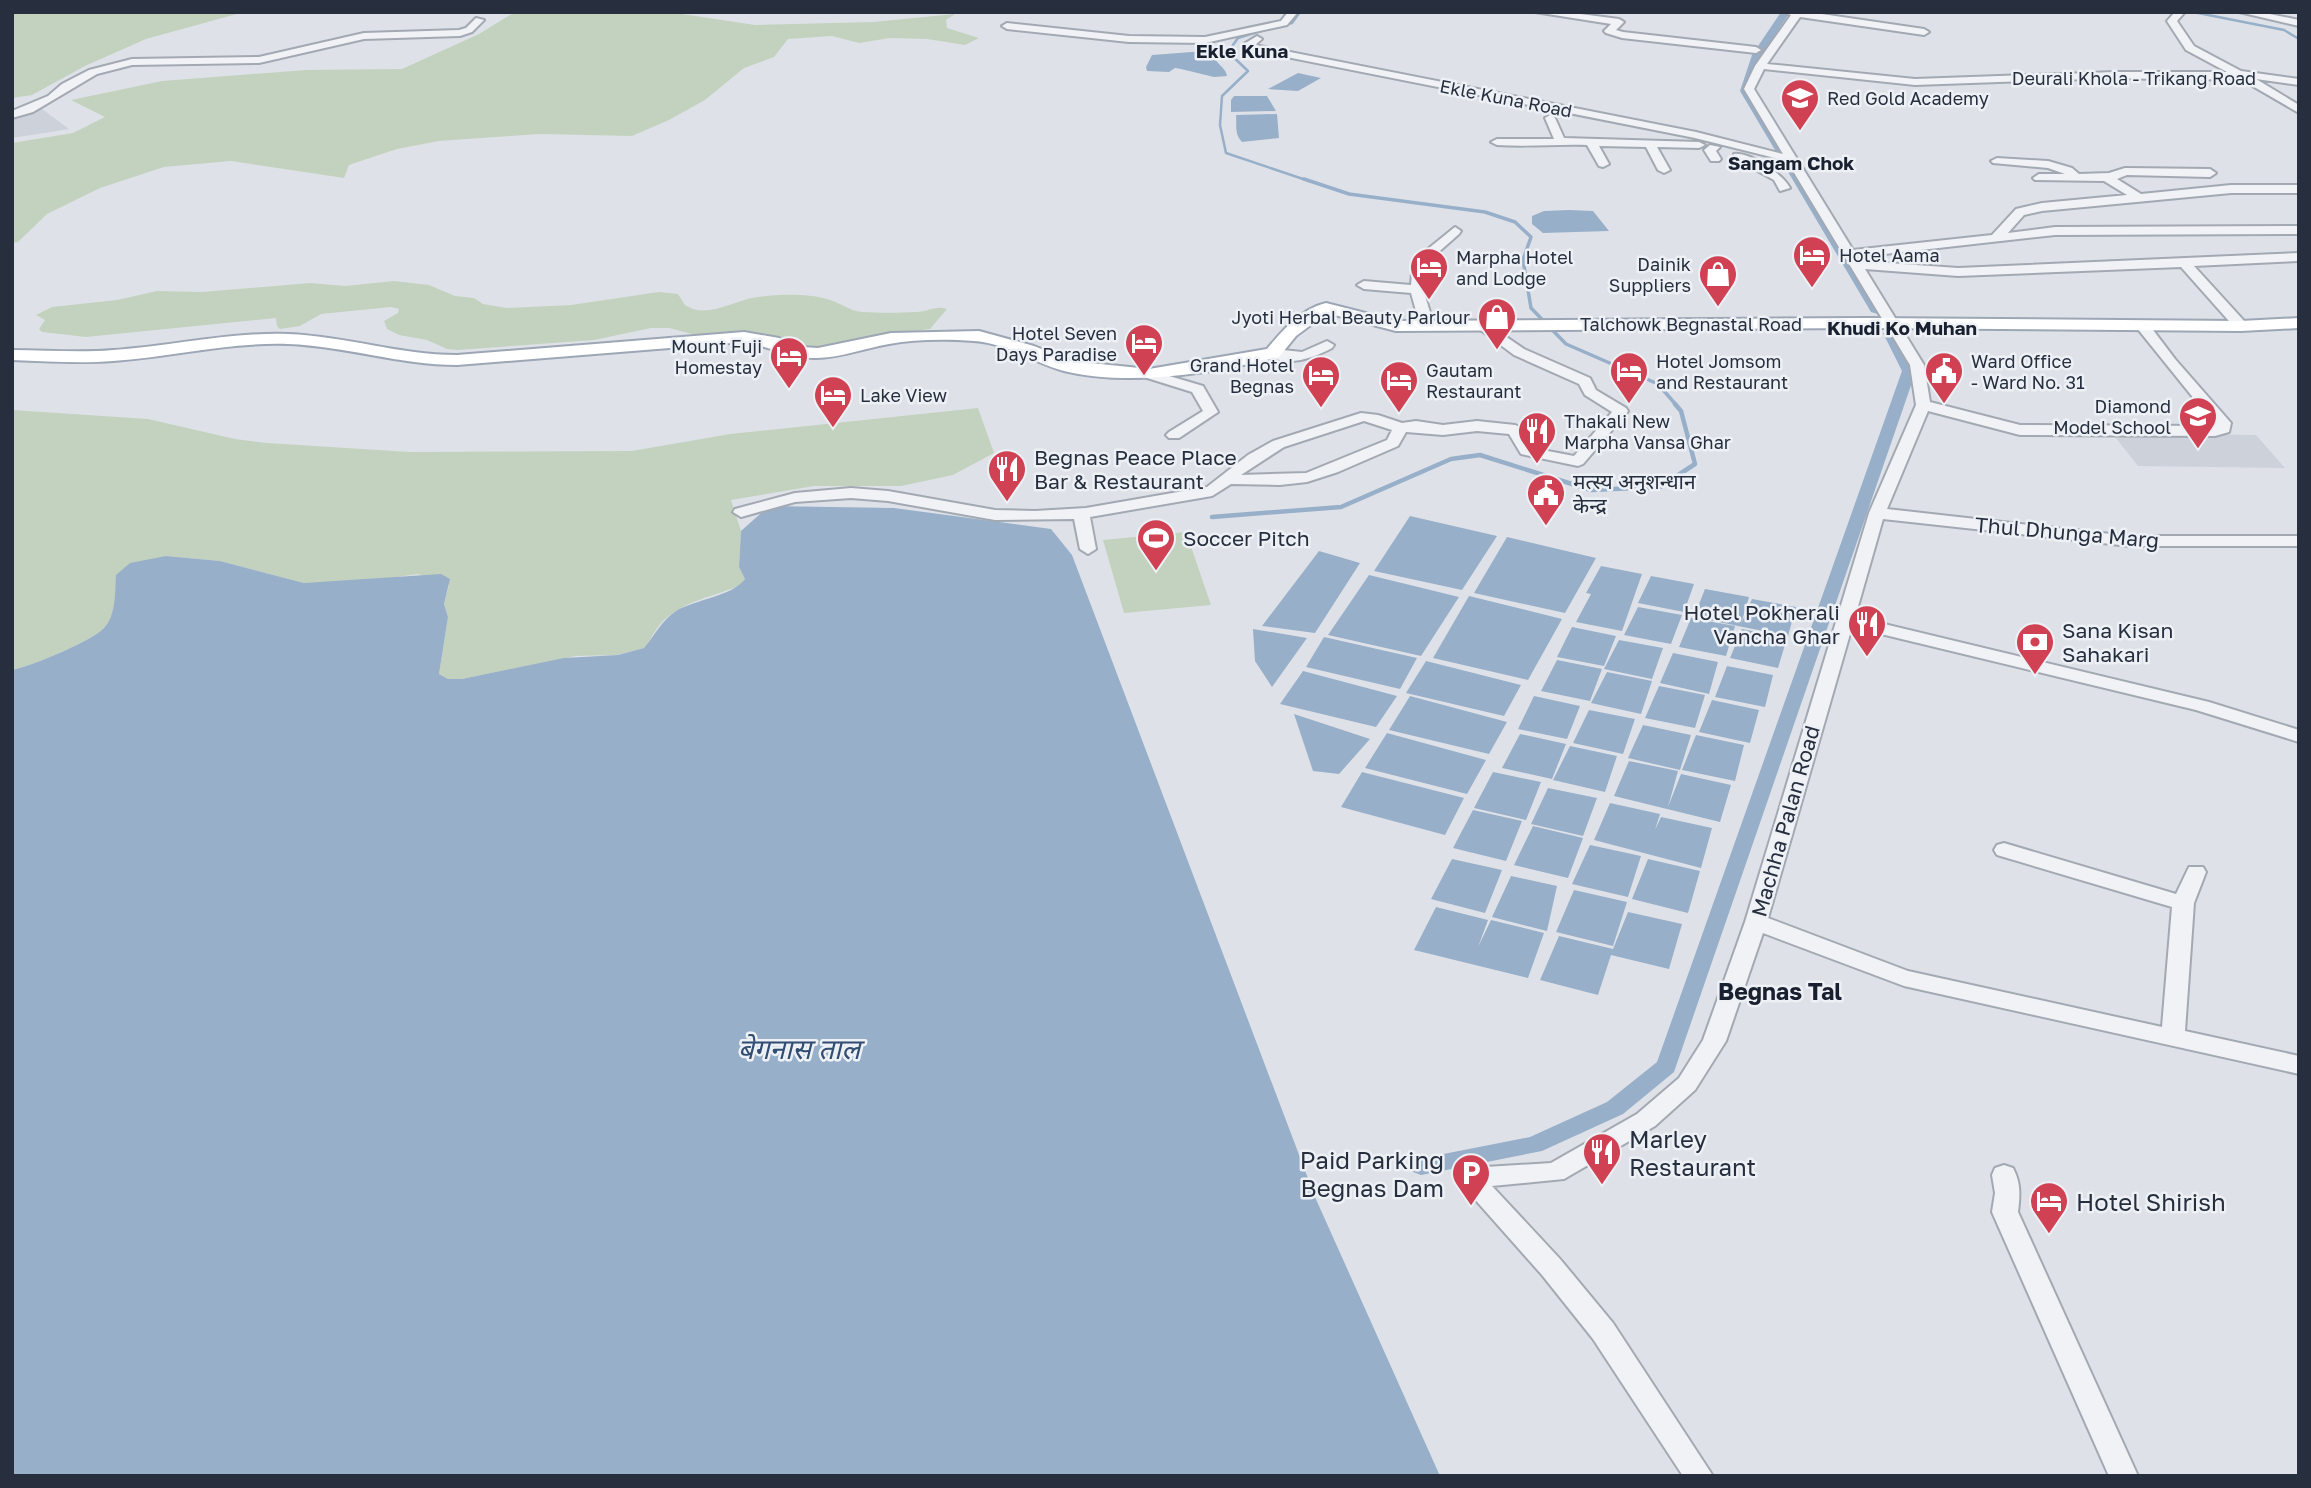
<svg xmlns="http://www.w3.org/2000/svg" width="2311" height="1488" font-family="'Golos Text','Noto Sans Devanagari',sans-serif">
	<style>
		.built { fill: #ccd1da }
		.green { fill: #c3d2bf }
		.water { fill: #98afc9 }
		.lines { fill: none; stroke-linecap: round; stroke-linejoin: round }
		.stream-far2 { stroke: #98afc9; stroke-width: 2.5 }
		.stream-far1 { stroke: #98afc9; stroke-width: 3.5 }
		.stream { stroke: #98afc9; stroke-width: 4.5 }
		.canal { fill: #98afc9; fill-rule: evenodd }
		.minor-casing { stroke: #a3a9b2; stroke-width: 4 }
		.major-casing { stroke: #9da6b4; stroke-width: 4 }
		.minor { fill: #f1f2f6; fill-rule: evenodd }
		.major { fill: #fff; fill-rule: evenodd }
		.labels { text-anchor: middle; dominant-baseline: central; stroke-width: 5; stroke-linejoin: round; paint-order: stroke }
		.far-street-label { font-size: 18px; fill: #272f3f; stroke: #edf1f5 }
		.far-poi-label { font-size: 18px; fill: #272f3f; stroke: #edf1f5; text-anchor: start }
		.far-neighbourhood-label { font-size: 19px; font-weight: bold; fill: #19202f; stroke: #edf1f5 }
		.poi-label { font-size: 21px; fill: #272f3f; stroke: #edf1f5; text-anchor: start }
		.street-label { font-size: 21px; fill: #272f3f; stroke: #edf1f5 }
		.neighbourhood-label { font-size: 23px; font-weight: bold; fill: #19202f; stroke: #edf1f5 }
		.near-poi-label { font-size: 24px; fill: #272f3f; stroke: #edf1f5; text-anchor: start }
		.near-water-label { font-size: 28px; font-style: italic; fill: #314d73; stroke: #edf1f5 }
	</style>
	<rect width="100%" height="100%" fill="#dee2e8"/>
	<path class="built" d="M 42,109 L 69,129 L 12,138 L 12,116 Z
		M 2112,433 L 2256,435 L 2285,468 L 2138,466 Z"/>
	<path class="green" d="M 12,12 L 244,12 L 146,39 L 85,66 L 32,95 L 12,98 Z
		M 515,12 L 669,12 L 755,25 L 873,22 L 955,14 L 946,20 L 947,28 L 979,38 L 965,45 L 927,39 L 890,38 L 859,43 L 832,36 L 788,39 L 774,57 L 744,68 L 705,100 L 669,120 L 632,136 L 539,134 L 439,141 L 397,149 L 349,165 L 344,178 L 231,161 L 164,167 L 100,188 L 47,214 L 18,242 L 12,243 L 12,143 L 73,133 L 105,117 L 71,100 L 162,81 L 306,70 L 402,69 L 479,34 Z
		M 394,281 L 429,285 L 455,296 L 474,298 L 483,304 L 507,308 L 571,305 L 659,292 L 678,294 L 685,305 C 706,319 731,302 752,298 C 774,294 806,293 827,299 C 840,302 849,311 862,312 C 879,313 899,313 916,312 C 928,312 936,305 947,309 L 930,329 L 870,337 L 856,344 L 836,348 L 805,349 L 759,333 L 696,335 L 669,328 L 651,328 L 594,340 L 458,350 L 447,349 L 427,340 L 399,335 L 387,329 L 384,321 L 398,313 L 399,309 L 391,307 L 321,314 L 300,326 L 280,329 L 277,326 L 276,318 L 86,337 L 42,332 L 39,329 L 45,320 L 36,315 L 52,307 L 117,300 L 157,291 L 202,292 L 310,283 L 345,286 Z
		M 978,408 L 994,453 L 953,475 L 901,486 L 814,486 L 731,500 L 741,531 L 739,567 L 745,579 L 740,585 C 714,597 685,600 663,621 C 655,629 651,640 644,648 L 617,655 L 576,656 L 462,679 L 448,679 L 439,674 L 448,617 L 444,604 L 449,585 L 418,574 L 367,581 L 304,583 L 220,561 L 166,556 L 117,575 C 115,591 116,616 104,628 C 92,641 30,667 12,670 L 12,410 L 148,419 L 235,439 L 267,443 L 410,452 L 632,451 L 730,434 Z
		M 1186,532 L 1211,605 L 1124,613 L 1103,540 Z"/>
	<path class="water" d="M 1205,51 L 1214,55 C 1215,64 1226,67 1227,76 L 1214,77 L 1181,69 L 1175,68 L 1169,72 L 1147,71 L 1146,67 L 1152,55 Z
		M 1298,73 L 1321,78 L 1298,91 L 1268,89 Z
		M 1234,96 L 1267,96 L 1276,111 L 1231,112 L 1231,100 Z
		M 1277,114 L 1279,138 L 1242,142 C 1234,133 1237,127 1236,115 Z
		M 1569,210 L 1593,211 L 1609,231 L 1543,233 L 1532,224 L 1532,216 L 1544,211 Z
		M 769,506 L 894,508 L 1051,529 L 1072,555 L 1315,1197 L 1440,1476 L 12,1476 L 12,670 C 30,667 92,641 104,628 C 116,616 115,591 116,575 L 130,563 L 166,556 L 220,561 L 304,583 L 441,574 L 450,579 L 444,604 L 448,617 L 439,674 L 448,679 L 462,679 L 564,658 L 618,655 L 644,648 C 655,635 661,621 676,611 C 696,599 731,597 745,579 L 739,567 L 741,531 Z
		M 1410,516 L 1497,536 L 1462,590 L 1374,571 Z
		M 1507,537 L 1596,558 L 1565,613 L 1474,593 Z
		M 1319,551 L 1360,563 L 1315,633 L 1262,626 Z
		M 1601,566 L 1642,574 L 1622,631 L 1576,622 L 1591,594 L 1586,593 Z
		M 1369,575 L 1459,597 L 1421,656 L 1328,635 Z
		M 1651,576 L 1694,584 L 1684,612 L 1638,603 Z
		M 1705,589 L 1749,597 L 1741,624 L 1752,599 L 1796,607 L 1788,636 L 1694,617 Z
		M 1469,596 L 1562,619 L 1528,680 L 1433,658 Z
		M 1638,607 L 1682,615 L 1671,644 L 1624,635 Z
		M 1691,618 L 1735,626 L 1726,656 L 1679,647 Z
		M 1572,627 L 1616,636 L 1604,666 L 1557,657 Z
		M 1253,629 L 1307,638 L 1272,687 L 1255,661 Z
		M 1742,629 L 1787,638 L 1778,668 L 1730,658 Z
		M 1324,637 L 1417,658 L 1400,689 L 1306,667 Z
		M 1619,640 L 1663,648 L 1652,679 L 1604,669 Z
		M 1673,653 L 1718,662 L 1709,694 L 1660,683 Z
		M 1557,660 L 1602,669 L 1590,701 L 1541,691 Z
		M 1426,661 L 1521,685 L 1504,716 L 1406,693 Z
		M 1727,666 L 1773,675 L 1765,707 L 1715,697 Z
		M 1303,671 L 1397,696 L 1376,727 L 1280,704 Z
		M 1607,672 L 1652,681 L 1641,714 L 1591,703 Z
		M 1659,686 L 1705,695 L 1695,728 L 1645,718 Z
		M 1410,696 L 1507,722 L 1489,754 L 1389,730 Z
		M 1534,696 L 1580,706 L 1567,739 L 1518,729 Z
		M 1712,700 L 1759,710 L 1750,743 L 1699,732 Z
		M 1589,710 L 1635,719 L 1623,754 L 1573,743 Z
		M 1294,714 L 1370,739 L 1339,774 L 1313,771 Z
		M 1643,725 L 1691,735 L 1680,770 L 1628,758 Z
		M 1387,733 L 1486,760 L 1467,794 L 1365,768 Z
		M 1520,734 L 1566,744 L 1552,779 L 1502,768 Z
		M 1696,735 L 1744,745 L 1735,781 L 1682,770 Z
		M 1570,746 L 1617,756 L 1605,792 L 1553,780 Z
		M 1629,761 L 1678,771 L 1668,807 L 1681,774 L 1731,785 L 1720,822 L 1614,796 Z
		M 1362,772 L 1464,798 L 1445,835 L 1341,807 Z
		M 1493,772 L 1541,782 L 1526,820 L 1474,808 Z
		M 1548,788 L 1597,798 L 1583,836 L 1531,824 Z
		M 1610,803 L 1660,814 L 1655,830 L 1661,817 L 1712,828 L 1701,868 L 1594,840 Z
		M 1473,810 L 1522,821 L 1506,861 L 1453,848 Z
		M 1533,826 L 1583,838 L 1568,878 L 1514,865 Z
		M 1590,845 L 1641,856 L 1628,897 L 1572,884 Z
		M 1452,859 L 1502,870 L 1485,913 L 1431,899 Z
		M 1648,859 L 1700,871 L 1688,913 L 1632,899 Z
		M 1511,876 L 1557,886 L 1547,931 L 1492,917 Z
		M 1574,890 L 1627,902 L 1613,946 L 1556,932 Z
		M 1436,907 L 1488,920 L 1478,947 L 1491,920 L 1544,933 L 1528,978 L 1414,950 Z
		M 1628,912 L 1682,924 L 1669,969 L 1611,955 L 1598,995 L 1540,980 L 1559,936 L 1613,949 Z"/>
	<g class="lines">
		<path class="stream-far2" d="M 2193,12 L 2284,30 L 2299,39
			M 1283,25 L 1292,23 L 1300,12
			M 1267,29 L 1238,38 L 1228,52 L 1248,71 L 1222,96 L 1220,125 L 1226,153 L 1309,181"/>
		<path class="stream-far1" d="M 1304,179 L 1349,194 L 1485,212 L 1515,222 L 1531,237 L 1523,260 L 1531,308 L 1566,344 L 1658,384 L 1677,406"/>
		<path class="stream" d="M 1212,517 L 1341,507 L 1451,459 L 1480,455 L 1591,490 L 1660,487 L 1695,464 L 1681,411 L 1675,404"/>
		<path class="canal" d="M 1781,12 L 1790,12 L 1762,55 L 1750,91 L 1883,312 L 1881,315 L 1871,312 L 1740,91 L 1752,55 Z
			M 1889,329 L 1895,333 L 1916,371 L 1674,1072 L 1623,1114 L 1542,1151 L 1421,1175 L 1413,1172 L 1410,1166 L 1413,1160 L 1530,1137 L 1607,1102 L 1657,1062 L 1902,371 L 1883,333 Z"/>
		<defs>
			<path id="minor" d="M 1288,12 L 1298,12 L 1287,25 L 1205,43 L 1129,42 L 1007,29 L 1002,26 L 1007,23 L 1129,36 L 1205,37 L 1281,21 Z
				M 1535,12 L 1565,12 L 1619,19 L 1624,22 L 1616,30 L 1623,32 L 1756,47 L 1761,50 L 1756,53 L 1622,38 L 1606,33 L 1604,31 L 1611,24 Z
				M 1782,12 L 1808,12 L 1924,29 L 1929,32 L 1924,35 L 1800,17 L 1767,64 L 1915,79 L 2116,72 L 2227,72 L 2186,50 L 2167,21 L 2175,12 L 2185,12 L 2177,21 L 2194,46 L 2241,71 L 2299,79 L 2299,85 L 2256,79 L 2299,105 L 2299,113 L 2237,77 L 2203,80 L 2116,78 L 1915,85 L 1764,69 L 1754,89 L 1853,250 L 1992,235 L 2016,209 L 2042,203 L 2127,195 L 2104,181 L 2035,180 L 2033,178 L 2039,174 L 2065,174 L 2048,168 L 1993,163 L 1991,161 L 1997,158 L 2048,161 L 2072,168 L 2079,174 L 2109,173 L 2125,168 L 2210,169 L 2216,173 L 2210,177 L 2127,175 L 2117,179 L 2141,194 L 2231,185 L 2299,185 L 2299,193 L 2231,193 L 2042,211 L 2024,215 L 2008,233 L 2055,227 L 2299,226 L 2299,234 L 2055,235 L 1858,257 L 1860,261 L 1958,268 L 2299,253 L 2299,261 L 2194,266 L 2246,323 L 2246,329 L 2236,329 L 2181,267 L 1958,276 L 1865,269 L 1924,365 L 1930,402 L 2020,425 L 2216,426 L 2137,328 L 2135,325 L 2142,321 L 2147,322 L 2175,359 L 2231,423 L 2229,432 L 2215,436 L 2020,435 L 1928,411 L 1887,509 L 2129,536 L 2299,536 L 2299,546 L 2129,546 L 1883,519 L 1855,617 L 2209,702 L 2299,730 L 2299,742 L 2196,710 L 1852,627 L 1768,918 L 1908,971 L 2162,1027 L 2172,907 L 1997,855 L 1994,850 L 1997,845 L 2004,843 L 2176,894 L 2189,867 L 2203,867 L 2206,872 L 2194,903 L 2185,1031 L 2299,1056 L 2299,1074 L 1904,986 L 1763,933 L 1726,1041 L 1695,1090 L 1655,1126 L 1564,1179 L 1492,1186 L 1560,1259 L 1613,1323 L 1713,1476 L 1683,1476 L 1593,1339 L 1542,1275 L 1456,1178 L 1460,1171 L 1469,1168 L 1551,1163 L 1637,1114 L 1679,1078 L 1703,1040 L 1745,922 L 1869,513 L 1916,405 L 1910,365 L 1787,161 L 1695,138 L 1251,50 L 1244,44 L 1257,36 L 1262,39 L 1255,45 L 1696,132 L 1783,154 L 1744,89 L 1755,66 L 1791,15 Z
				M 2239,12 L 2260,12 L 2299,20 L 2299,26 Z
				M 476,18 L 484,20 L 472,32 L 460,36 L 364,39 L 259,63 L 132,65 L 97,74 L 33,112 L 12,118 L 12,111 L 48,96 L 62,84 L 89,70 L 132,59 L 259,57 L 364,33 L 459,30 L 466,28 Z
				M 1550,115 L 1555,118 L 1564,138 L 1699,142 L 1705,145 L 1699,148 L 1657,147 L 1670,170 L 1664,173 L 1658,170 L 1646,147 L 1599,146 L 1609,164 L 1603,167 L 1599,166 L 1587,145 C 1557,144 1528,147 1497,145 L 1491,142 L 1497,139 L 1554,139 L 1545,118 Z
				M 1710,145 L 1720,147 L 1716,151 L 1721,159 L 1719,161 L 1711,161 L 1704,150 Z
				M 1734,154 C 1750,152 1783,174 1790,188 L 1780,191 L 1774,180 L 1734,158 Z
				M 1455,227 L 1461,231 L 1459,234 L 1424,265 L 1425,296 L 1434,325 L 1432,328 L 1427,329 L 1420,325 L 1411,293 L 1364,289 L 1357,285 L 1364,281 L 1411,285 L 1413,261 Z
				M 1483,321 L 1524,349 L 1590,378 L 1596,390 L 1626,408 L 1628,411 L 1626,414 L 1583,464 L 1578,466 L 1521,454 L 1509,434 L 1477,431 L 1443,435 L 1406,432 L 1398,446 L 1338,472 L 1307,482 L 1280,485 L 1231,484 L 1212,496 L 1090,517 L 1096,549 L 1088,554 L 1080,549 L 1074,519 L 995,520 L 888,501 L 851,498 L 795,502 L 741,517 L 733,512 L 735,509 L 795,493 L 851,488 L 888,491 L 995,510 L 1035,511 L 1086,508 L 1207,487 L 1248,455 L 1273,441 L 1361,413 L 1378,415 L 1402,423 L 1416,421 L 1443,425 L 1477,421 L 1515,425 L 1520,427 L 1532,448 L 1574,456 L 1612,412 L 1585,395 L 1579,384 L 1514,355 L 1478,328 L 1478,322 ZM 1364,421 L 1392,430 L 1387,440 L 1306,473 L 1241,475 L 1284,447 Z
				M 1327,341 L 1334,345 L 1332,348 C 1313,358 1285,369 1266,353 L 1273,349 L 1302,352 Z
				M 1149,370 L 1203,386 L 1218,412 L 1179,438 L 1169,438 L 1166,435 L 1169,432 L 1203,411 L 1192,392 L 1144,377 L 1142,374 Z
				M 2004,1165 L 2013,1168 C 2021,1183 2020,1196 2018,1212 L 2138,1476 L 2109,1476 L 1992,1212 L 1995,1193 L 1992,1175 L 1995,1168 Z"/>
			<path id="major" d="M 1326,303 L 1397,321 L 1867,318 L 2241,321 L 2299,318 L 2299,328 L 2241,331 L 1867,328 L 1396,331 L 1327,313 L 1296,336 L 1279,357 C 1214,373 1130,387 1064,371 C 1034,363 1006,343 974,341 C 946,339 916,339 889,344 C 865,348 840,358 816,358 C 792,359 768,346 744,342 L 457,365 C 400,365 345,346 288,344 C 229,342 172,357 113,361 C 80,364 46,361 12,360 L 12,350 C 46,350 80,353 113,350 C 172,346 229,332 288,334 C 345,336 400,355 457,355 L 744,332 L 779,338 L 802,347 L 818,348 L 891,333 L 979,331 L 1034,346 L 1071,361 L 1149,369 L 1267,349 C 1283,330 1301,309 1326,303 Z"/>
		</defs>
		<use href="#minor" class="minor-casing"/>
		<use href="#major" class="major-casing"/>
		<use href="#minor" class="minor"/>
		<use href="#major" class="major"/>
	</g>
	<defs>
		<symbol id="school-pin" viewBox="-11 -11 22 30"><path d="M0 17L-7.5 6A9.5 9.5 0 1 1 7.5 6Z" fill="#cf4153" stroke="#edf1f5"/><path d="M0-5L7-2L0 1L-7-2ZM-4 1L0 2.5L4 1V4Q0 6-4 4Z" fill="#fff"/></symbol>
		<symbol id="hotel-pin" viewBox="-11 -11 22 30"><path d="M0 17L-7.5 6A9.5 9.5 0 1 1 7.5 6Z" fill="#cf4153" stroke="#edf1f5"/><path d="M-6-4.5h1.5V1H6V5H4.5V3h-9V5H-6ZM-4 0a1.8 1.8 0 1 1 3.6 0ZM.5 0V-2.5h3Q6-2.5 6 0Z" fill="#fff"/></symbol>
		<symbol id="shop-pin" viewBox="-11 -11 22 30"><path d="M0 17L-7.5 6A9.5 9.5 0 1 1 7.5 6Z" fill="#cf4153" stroke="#edf1f5"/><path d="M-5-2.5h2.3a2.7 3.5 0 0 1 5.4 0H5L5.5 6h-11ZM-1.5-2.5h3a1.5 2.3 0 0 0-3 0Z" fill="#fff"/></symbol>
		<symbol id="civic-pin" viewBox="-11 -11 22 30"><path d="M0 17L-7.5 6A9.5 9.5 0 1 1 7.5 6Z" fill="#cf4153" stroke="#edf1f5"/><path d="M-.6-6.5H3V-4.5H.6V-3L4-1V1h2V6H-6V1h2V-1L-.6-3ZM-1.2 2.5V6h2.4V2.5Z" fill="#fff"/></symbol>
		<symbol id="restaurant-pin" viewBox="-11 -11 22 30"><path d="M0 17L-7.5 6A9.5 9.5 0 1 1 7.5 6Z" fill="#cf4153" stroke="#edf1f5"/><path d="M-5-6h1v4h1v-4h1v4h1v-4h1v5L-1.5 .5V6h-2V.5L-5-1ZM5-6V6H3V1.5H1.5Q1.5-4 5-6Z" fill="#fff"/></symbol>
		<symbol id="stadium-pin" viewBox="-11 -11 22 30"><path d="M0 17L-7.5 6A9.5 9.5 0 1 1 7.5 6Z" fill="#cf4153" stroke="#edf1f5"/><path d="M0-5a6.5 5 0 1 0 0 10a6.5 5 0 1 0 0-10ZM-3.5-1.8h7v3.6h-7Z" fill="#fff"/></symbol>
		<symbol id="bank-pin" viewBox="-11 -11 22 30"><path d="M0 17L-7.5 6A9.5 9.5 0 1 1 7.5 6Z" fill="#cf4153" stroke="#edf1f5"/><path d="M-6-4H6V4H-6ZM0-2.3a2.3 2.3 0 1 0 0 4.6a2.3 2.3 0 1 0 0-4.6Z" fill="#fff"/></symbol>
		<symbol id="parking-pin" viewBox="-11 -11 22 30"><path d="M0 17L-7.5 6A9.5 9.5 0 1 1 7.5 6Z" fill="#cf4153" stroke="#edf1f5"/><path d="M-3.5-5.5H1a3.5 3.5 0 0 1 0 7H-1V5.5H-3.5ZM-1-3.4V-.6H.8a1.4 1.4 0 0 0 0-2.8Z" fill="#fff"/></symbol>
	</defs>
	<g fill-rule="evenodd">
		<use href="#school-pin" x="1778" y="76" width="44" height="60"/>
		<use href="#hotel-pin" x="1790" y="233" width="44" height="60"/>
		<use href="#hotel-pin" x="1407" y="245" width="44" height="60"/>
		<use href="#shop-pin" x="1696" y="252" width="44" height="60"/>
		<use href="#shop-pin" x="1475" y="295" width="44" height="60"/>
		<use href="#hotel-pin" x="1122" y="321" width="44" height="60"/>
		<use href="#hotel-pin" x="767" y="334" width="44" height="60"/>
		<use href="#hotel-pin" x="1607" y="349" width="44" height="60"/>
		<use href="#civic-pin" x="1922" y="349" width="44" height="60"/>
		<use href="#hotel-pin" x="1299" y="353" width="44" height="60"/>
		<use href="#hotel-pin" x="1377" y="358" width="44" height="60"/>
		<use href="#hotel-pin" x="811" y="373" width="44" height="60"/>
		<use href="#school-pin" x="2176" y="394" width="44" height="60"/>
		<use href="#restaurant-pin" x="1515" y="409" width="44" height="60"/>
		<use href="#restaurant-pin" x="985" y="447" width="44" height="60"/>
		<use href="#civic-pin" x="1524" y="471" width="44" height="60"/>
		<use href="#stadium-pin" x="1134" y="516" width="44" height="60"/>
		<use href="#restaurant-pin" x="1845" y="602" width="44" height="60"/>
		<use href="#bank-pin" x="2013" y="620" width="44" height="60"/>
		<use href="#restaurant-pin" x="1580" y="1130" width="44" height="60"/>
		<use href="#parking-pin" x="1449" y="1151" width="44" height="60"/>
		<use href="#hotel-pin" x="2027" y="1179" width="44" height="60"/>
	</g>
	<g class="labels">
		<g class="far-street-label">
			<text x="2134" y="78">Deurali Khola - Trikang Road</text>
			<text transform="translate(1506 98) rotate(11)">Ekle Kuna Road</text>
			<text x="1691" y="324">Talchowk Begnastal Road</text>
		</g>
		<g class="far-poi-label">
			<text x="1827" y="98">Red Gold Academy</text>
			<text x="1839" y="255">Hotel Aama</text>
			<text x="1456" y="257">Marpha Hotel<tspan x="1456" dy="21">and Lodge</tspan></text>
			<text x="1691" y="264" text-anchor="end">Dainik<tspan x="1691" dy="21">Suppliers</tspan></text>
			<text x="1470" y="317" text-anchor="end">Jyoti Herbal Beauty Parlour</text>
			<text x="1117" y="333" text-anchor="end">Hotel Seven<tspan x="1117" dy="21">Days Paradise</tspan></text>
			<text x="762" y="346" text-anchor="end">Mount Fuji<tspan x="762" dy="21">Homestay</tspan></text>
			<text x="1656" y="361">Hotel Jomsom<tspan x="1656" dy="21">and Restaurant</tspan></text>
			<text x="1971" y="361">Ward Office<tspan x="1971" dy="21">- Ward No. 31</tspan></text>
			<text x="1294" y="365" text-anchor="end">Grand Hotel<tspan x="1294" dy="21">Begnas</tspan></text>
			<text x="1426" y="370">Gautam<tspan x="1426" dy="21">Restaurant</tspan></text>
			<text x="860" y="395">Lake View</text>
			<text x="2171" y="406" text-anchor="end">Diamond<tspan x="2171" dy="21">Model School</tspan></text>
			<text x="1564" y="421">Thakali New<tspan x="1564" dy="21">Marpha Vansa Ghar</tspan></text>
		</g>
		<g class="far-neighbourhood-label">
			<text x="1242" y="50">Ekle Kuna</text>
			<text x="1791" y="162">Sangam Chok</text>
			<text x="1902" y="327">Khudi Ko Muhan</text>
		</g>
		<g class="poi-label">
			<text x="1034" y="457">Begnas Peace Place<tspan x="1034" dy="24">Bar &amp; Restaurant</tspan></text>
			<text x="1573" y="481">मत्स्य अनुशन्धान<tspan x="1573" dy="24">केन्द्र</tspan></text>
			<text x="1183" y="538">Soccer Pitch</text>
			<text x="1840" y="612" text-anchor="end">Hotel Pokherali<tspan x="1840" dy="24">Vancha Ghar</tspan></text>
			<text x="2062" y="630">Sana Kisan<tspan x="2062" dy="24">Sahakari</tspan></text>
		</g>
		<g class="street-label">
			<text transform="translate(2067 532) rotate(5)">Thul Dhunga Marg</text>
			<text transform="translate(1785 821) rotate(-74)">Machha Palan Road</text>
		</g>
		<g class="neighbourhood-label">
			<text x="1780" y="991">Begnas Tal</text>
		</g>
		<g class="near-poi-label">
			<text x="1629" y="1138">Marley<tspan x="1629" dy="28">Restaurant</tspan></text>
			<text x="1444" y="1159" text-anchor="end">Paid Parking<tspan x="1444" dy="28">Begnas Dam</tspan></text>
			<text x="2076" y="1201">Hotel Shirish</text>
		</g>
		<g class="near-water-label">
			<text x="799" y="1048">बेगनास ताल</text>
		</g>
	</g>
	<rect width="2311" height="1488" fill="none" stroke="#272f3f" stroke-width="28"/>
</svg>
